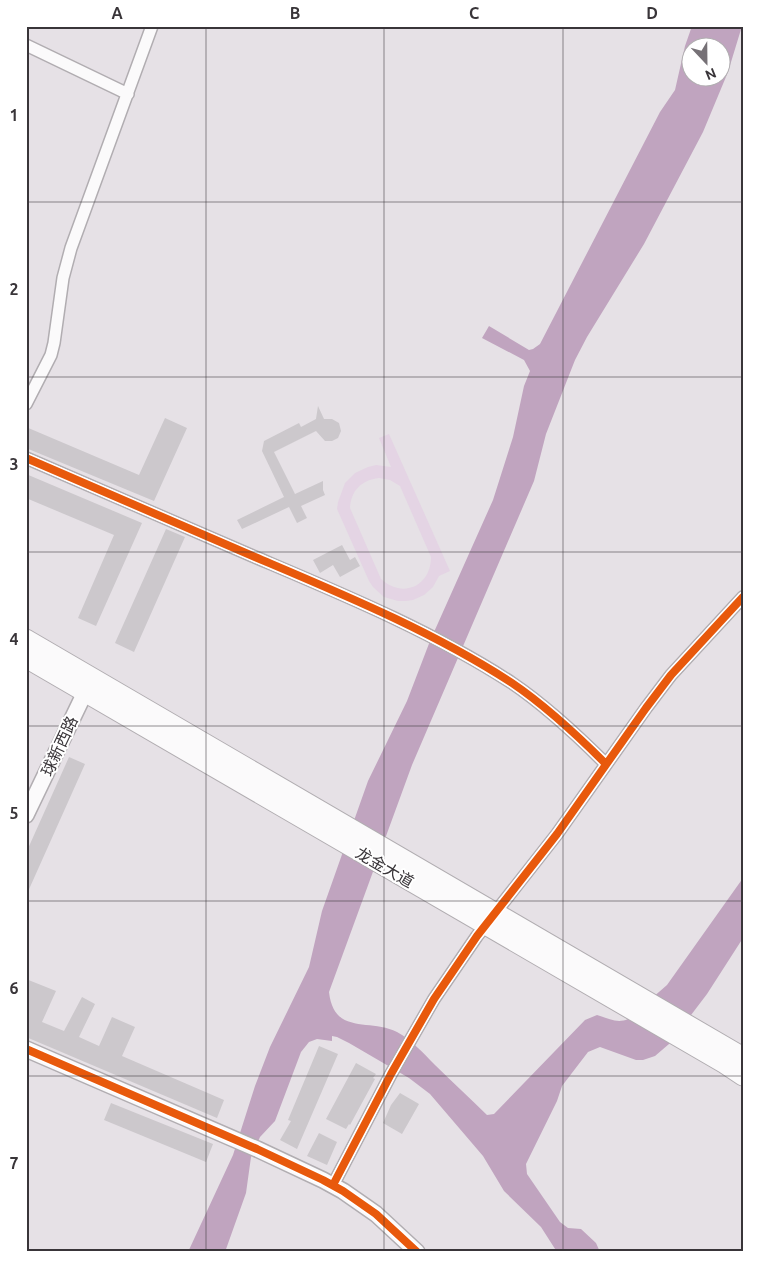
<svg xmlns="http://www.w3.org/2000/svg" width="769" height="1278" font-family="Ubuntu,'Noto Sans SC',sans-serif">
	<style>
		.green { fill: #e4d4e4; fill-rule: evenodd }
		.water { fill: #c0a4bf; fill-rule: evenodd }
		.building { fill: #ccc8cc }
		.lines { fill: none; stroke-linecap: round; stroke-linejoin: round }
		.minor-casing { stroke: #b1adb1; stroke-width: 14 }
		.tertiary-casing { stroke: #b1adb1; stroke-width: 18 }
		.primary-casing { stroke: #b1adb1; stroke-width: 21 }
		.minor { stroke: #fbfafb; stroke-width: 11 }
		.tertiary { stroke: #fbfafb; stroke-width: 15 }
		.primary { stroke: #fbfafb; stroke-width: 19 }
		.cycleway-casing { stroke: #fff; stroke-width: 11 }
		.cycleway { stroke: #e8590c; stroke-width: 8 }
		.grid { fill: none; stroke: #393539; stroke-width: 1; stroke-opacity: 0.55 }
		.labels { text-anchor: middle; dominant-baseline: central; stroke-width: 4; stroke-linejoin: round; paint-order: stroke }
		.street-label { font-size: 16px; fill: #393539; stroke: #fff }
		.neatline { fill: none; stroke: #393539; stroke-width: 2 }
		.grid-label { font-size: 16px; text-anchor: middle; font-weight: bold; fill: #393539 }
	</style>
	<rect width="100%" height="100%" fill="#e6e1e6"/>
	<path class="green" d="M 389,434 L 450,571 L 439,576 L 433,587 L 424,595 L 413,600 L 406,601 L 398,601 L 384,597 L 373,587 L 369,581 L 337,509 L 338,502 L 345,483 L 355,473 L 368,467 L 376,465 L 391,467 L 379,438 ZM 379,478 L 390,480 L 400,486 L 431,557 C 431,586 403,599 381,579 L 350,508 C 351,491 361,480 379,478 Z"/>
	<path class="water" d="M 692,26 L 742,26 L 728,72 L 703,132 L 644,244 L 587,337 L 575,360 L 546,434 L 534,481 L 412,765 L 329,992 C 334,1036 370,1018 397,1032 C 412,1040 424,1054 435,1065 C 452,1082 470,1098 487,1115 L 494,1114 L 585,1020 L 597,1015 C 608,1018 617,1024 628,1019 L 667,985 L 743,878 L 743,938 L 707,994 L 669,1044 L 655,1056 L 643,1060 L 636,1060 L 600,1047 L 588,1052 L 562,1086 L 557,1101 L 526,1164 L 527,1174 L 560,1222 L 568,1228 L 581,1229 L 596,1243 L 600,1252 L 557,1252 L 541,1227 L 504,1191 L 483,1156 L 430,1094 L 409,1078 L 349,1043 L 337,1037 L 332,1036 L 332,1041 L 317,1039 L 309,1042 L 301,1052 L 275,1121 L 260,1137 L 251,1157 L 246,1193 L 225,1252 L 188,1252 L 233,1155 L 255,1086 L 270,1047 L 309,967 L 322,911 L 368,781 L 407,701 L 430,641 L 493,500 L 513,437 L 524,386 L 530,371 L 524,360 L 482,338 L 489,326 L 529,350 L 533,349 L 540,344 L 660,112 L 675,90 L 685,46 ZM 692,48 L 722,48 L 722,78 L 692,78 Z"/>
	<path class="building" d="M 318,406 L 324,419 L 332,419 L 339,423 L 341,431 L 338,438 L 332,441 L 325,441 L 316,431 L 274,452 L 295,494 L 323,481 L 323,490 L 325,495 L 301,506 L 307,518 L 297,523 L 289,507 L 242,529 L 237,520 L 284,497 L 262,451 L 264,441 L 299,423 L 301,427 L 316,419 Z
		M 165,418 L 187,428 L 154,501 L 26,448 L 26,427 L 139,475 Z
		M 26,474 L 142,523 L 96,626 L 78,618 L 114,535 L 26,498 Z
		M 166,529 L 185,537 L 134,652 L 115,643 Z
		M 342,545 L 350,560 L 355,557 L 360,566 L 340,577 L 333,565 L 320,573 L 313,560 Z
		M 69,757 L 85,764 L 26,896 L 26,853 Z
		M 26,979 L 56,991 L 42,1022 L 64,1031 L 82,997 L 95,1004 L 79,1037 L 99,1046 L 112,1017 L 135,1027 L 122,1056 L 224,1100 L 217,1118 L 26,1037 Z
		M 319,1046 L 338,1054 L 297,1149 L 280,1140 L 291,1121 L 288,1120 Z
		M 356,1063 L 376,1074 L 373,1078 L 375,1079 L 350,1125 L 349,1124 L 346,1129 L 326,1119 Z
		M 400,1093 L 419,1104 L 402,1134 L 383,1123 L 391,1105 Z
		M 111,1103 L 213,1144 L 206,1162 L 104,1120 Z
		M 319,1133 L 337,1142 L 327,1165 L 307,1156 Z"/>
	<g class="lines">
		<defs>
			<path id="minor" d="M 26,45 L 128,94
				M 26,404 L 51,355 L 54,343 L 63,278 L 71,248 L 152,26
				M 26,458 C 102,491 178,524 255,557 C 342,594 432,631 512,683 C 546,706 577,735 606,764
				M 333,1185 L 391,1074 L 434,999 L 477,936 L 557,834 L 646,708 L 671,675 L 743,597"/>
			<path id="tertiary" d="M 26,815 L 89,684
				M 26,1049 L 257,1149 L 323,1180 L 343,1191 L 376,1214 L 417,1252"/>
			<path id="primary" d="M 26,639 L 743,1057
				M 26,658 L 725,1064 L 743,1076"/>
		</defs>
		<use href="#minor" class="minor-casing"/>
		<use href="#tertiary" class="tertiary-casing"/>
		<use href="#primary" class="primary-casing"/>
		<use href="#minor" class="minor"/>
		<use href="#tertiary" class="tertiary"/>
		<use href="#primary" class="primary"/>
		<defs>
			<path id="cycleway" d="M 26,458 C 102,491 178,524 255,557 C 342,594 432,631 512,683 C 546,706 577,735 606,764
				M 26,1049 L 257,1149 L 323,1180 L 343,1191 L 376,1214 L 417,1252
				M 333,1185 L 391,1074 L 434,999 L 477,936 L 557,834 L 646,708 L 671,675 L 743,597"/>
		</defs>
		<use href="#cycleway" class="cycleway-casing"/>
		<use href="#cycleway" class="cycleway"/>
	</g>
	<path class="grid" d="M 206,26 L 206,1252M 384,26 L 384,1252M 563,26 L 563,1252M 26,202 L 743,202M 26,377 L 743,377M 26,552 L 743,552M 26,726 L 743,726M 26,901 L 743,901M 26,1076 L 743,1076"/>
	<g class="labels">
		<g class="street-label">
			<text transform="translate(59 746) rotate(-65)">球新西路</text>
			<text transform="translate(385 867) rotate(30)">龙金大道</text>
		</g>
	</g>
	<rect width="769" height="1278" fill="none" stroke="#ffffff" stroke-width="55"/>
	<g transform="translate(706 62) rotate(158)"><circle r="24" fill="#ffffff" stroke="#b0aeb0"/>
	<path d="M0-4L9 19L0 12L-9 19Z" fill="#767176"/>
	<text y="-8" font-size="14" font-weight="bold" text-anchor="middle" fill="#393539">N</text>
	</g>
	<rect x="28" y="28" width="714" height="1222" class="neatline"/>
	<g class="grid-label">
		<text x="117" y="19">A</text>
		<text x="295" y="19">B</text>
		<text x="474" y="19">C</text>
		<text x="652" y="19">D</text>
		<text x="14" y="121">1</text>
		<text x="14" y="295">2</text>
		<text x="14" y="470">3</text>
		<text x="14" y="645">4</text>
		<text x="14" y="819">5</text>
		<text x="14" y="994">6</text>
		<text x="14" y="1169">7</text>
	</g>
</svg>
